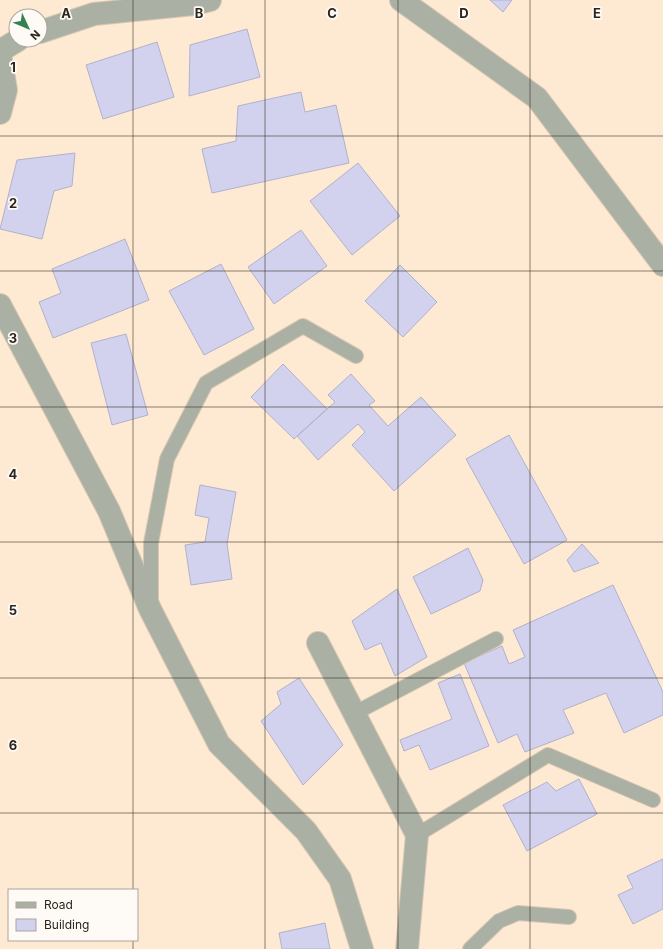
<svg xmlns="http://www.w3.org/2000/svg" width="663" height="949" font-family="Inter,sans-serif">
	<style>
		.building { fill: #d3d2ee; stroke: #b2b1cc }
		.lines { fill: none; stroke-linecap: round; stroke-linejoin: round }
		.lane-casing { stroke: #d8c7b1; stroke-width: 16 }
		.street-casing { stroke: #d8c7b1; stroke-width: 24 }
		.lane { stroke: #aab0a4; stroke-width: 14 }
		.street { stroke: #aab0a4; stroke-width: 22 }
		.grid { fill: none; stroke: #2c251c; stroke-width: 1; stroke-opacity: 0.55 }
		.grid-label { font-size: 13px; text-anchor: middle; font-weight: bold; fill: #2c251c; stroke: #fefaf5; stroke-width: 3.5; stroke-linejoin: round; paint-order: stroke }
	</style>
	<rect width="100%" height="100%" fill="#feead2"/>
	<path class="building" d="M 490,0 L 512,0 L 503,12 Z
		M 247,29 L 260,77 L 189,96 L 190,45 Z
		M 157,42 L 174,97 L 103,119 L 86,65 Z
		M 301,92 L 305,112 L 336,105 L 349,163 L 212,193 L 202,149 L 236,141 L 238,106 Z
		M 75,153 L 72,186 L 54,191 L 42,239 L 0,229 L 17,160 Z
		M 358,163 L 400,216 L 352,255 L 310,201 Z
		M 301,230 L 327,266 L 274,304 L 248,267 Z
		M 125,239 L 149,300 L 53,338 L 39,302 L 61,293 L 52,269 Z
		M 221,264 L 254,329 L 204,355 L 169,291 Z
		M 400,265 L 437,302 L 403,337 L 365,301 Z
		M 126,334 L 148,415 L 112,425 L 91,343 Z
		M 283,364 L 327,409 L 294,439 L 251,397 Z
		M 351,374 L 375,401 L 369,405 L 388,426 L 421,397 L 456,435 L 394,491 L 352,445 L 365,432 L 358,424 L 318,460 L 297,436 L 335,402 L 328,395 Z
		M 509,435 L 567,540 L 524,564 L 466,459 Z
		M 200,485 L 236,492 L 227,544 L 232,579 L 191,585 L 185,545 L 205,542 L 209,518 L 195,515 Z
		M 582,544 L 599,563 L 574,572 L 567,560 Z
		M 468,548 L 483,580 L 480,591 L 431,614 L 413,577 Z
		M 613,585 L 663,692 L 663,715 L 624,733 L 606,693 L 563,710 L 574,733 L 525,752 L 517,734 L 498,743 L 464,663 L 502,646 L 509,664 L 525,657 L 513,630 Z
		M 397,589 L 427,657 L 395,676 L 381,643 L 365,650 L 352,621 Z
		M 460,674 L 489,746 L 430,770 L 419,745 L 404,751 L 400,740 L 452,719 L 438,683 Z
		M 299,678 L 343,745 L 303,785 L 261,721 L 281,704 L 277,692 Z
		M 579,779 L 597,814 L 527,851 L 503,805 L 547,782 L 556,791 Z
		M 663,859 L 663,909 L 633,924 L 618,895 L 633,888 L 627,876 Z
		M 325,923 L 330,949 L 282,949 L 279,933 Z"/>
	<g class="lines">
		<defs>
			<path id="lane" d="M 151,601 L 151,543 L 167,459 L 206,383 L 303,326 L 356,356
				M 355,713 L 496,639
				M 417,835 L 548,755 L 653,800
				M 470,949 L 499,921 L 518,913 L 569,917"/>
			<path id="street" d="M 401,0 L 537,98 L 663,265
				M 40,32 L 94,14 L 194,4 L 210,0
				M 0,51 L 18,40
				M 0,54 L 6,90 L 0,113
				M 0,305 L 109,511 L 150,609 L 219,744 L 306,831 L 340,879 L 362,949
				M 318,643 L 417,835 L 407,949"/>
		</defs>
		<use href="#lane" class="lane-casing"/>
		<use href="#street" class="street-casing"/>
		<use href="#lane" class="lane"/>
		<use href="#street" class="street"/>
	</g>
	<path class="grid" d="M 133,0 L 133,890M 265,0 L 265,949M 398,0 L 398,949M 530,0 L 530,949M 0,136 L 663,136M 0,271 L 663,271M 0,407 L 663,407M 0,542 L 663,542M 0,678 L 663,678M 0,813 L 663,813M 133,940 L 133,949"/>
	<g class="grid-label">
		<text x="66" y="18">A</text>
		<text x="199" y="18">B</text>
		<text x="332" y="18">C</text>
		<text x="464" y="18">D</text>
		<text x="597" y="18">E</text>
		<text x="13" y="72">1</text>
		<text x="13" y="208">2</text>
		<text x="13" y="343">3</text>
		<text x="13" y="479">4</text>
		<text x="13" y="615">5</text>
		<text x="13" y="750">6</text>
	</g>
	<rect x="8" y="889" width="130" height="52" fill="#fefaf5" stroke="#aaa59e"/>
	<rect x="16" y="902" width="20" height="6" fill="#aab0a4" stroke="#aaa59e"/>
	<text x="44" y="909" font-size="12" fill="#2c251c">Road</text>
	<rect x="16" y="919" width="20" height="12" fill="#d3d2ee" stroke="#aaa59e"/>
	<text x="44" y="929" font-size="12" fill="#2c251c">Building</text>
	<g transform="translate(28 28) rotate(134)"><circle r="19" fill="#fefaf5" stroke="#aaa59e"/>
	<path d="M0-3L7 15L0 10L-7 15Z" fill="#348252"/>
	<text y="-6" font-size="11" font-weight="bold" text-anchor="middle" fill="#2c251c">N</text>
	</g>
</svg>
